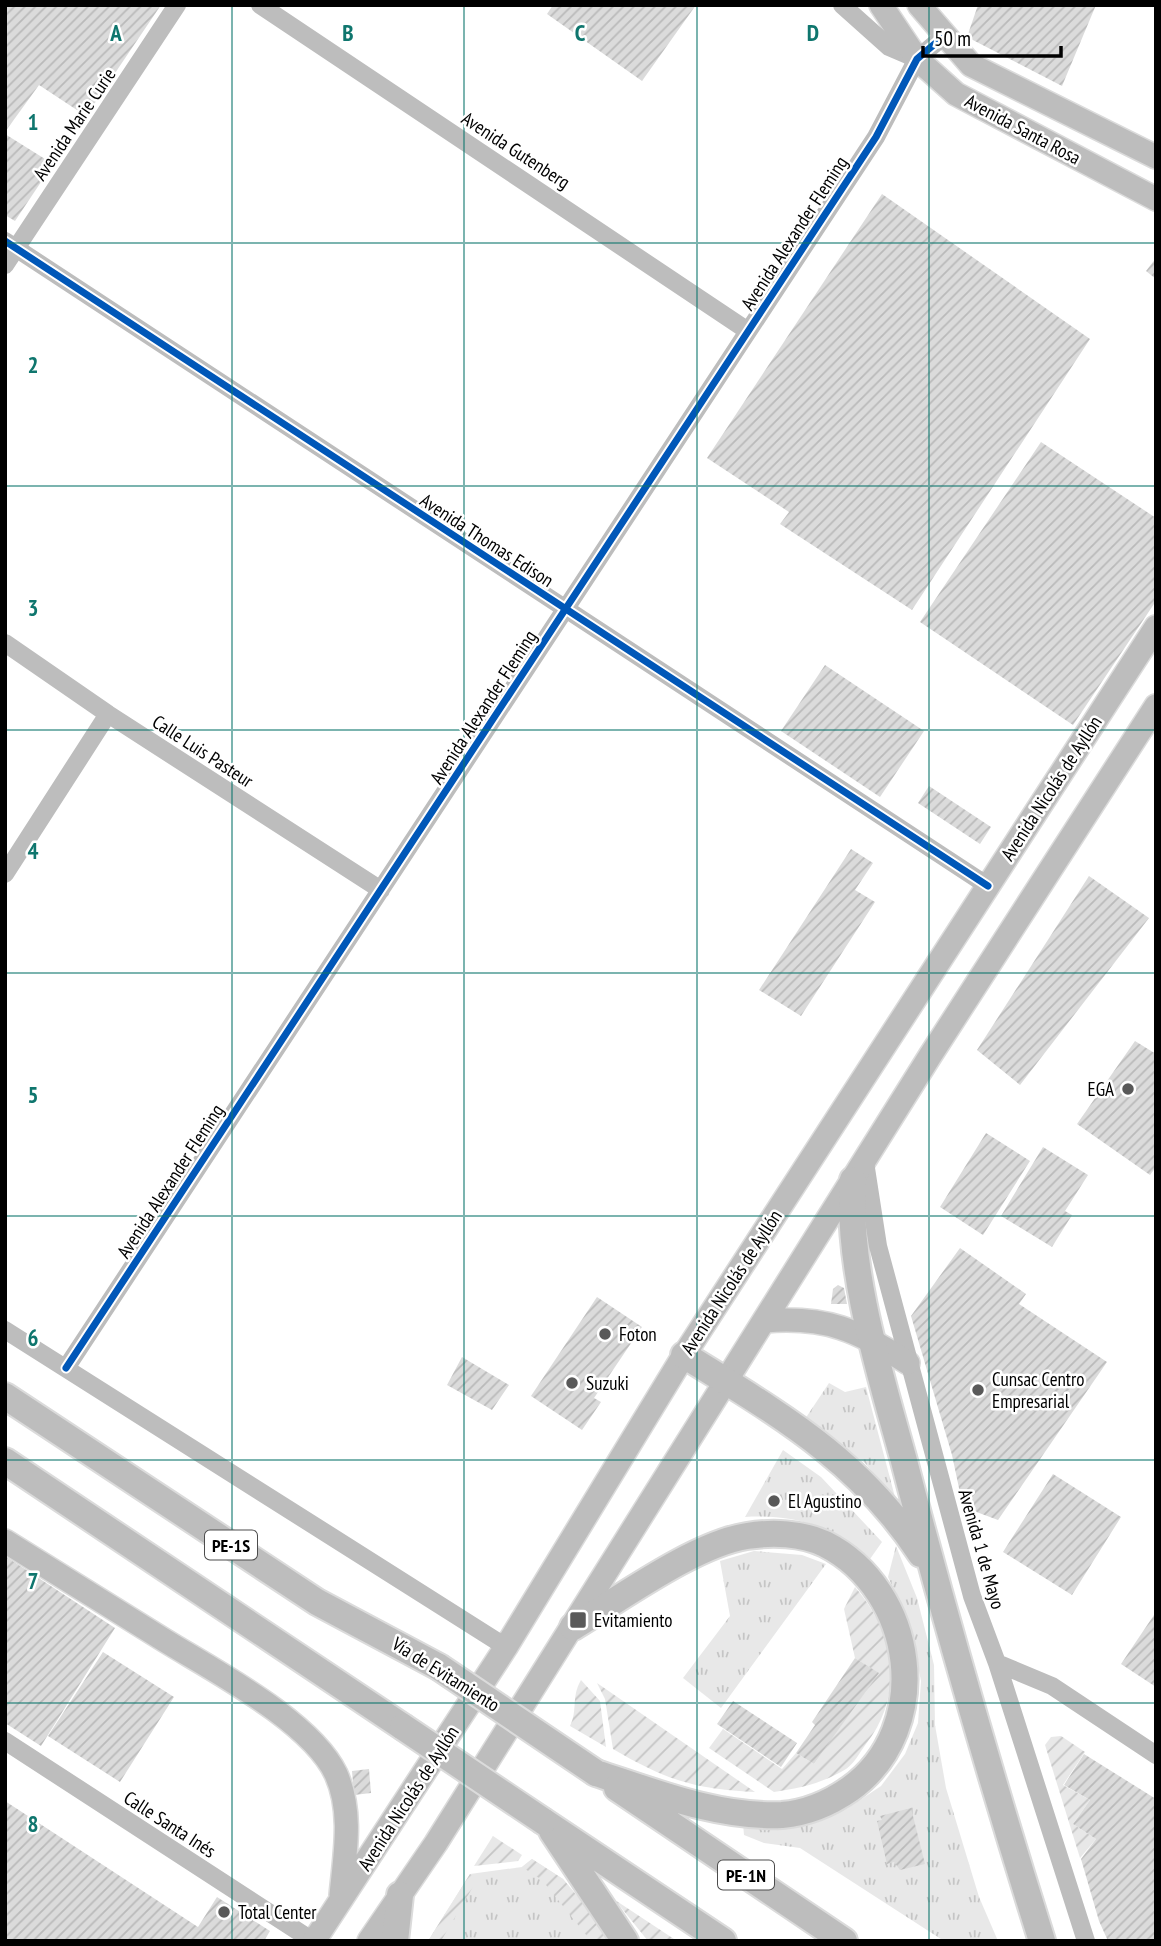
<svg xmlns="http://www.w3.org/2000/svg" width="1161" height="1946" font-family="'PT Sans Narrow',sans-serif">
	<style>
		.grass { fill: url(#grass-tufts) }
		.garden { fill: url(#garden-furrows) }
		.building { fill: url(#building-hatch) }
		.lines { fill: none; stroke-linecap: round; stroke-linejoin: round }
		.major-casing { stroke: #dbdbdb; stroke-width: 26 }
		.highway-casing { stroke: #dbdbdb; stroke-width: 30 }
		.minor { stroke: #bdbdbd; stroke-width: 18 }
		.major { stroke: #bdbdbd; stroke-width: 23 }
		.highway { stroke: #bdbdbd; stroke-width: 26 }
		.highway-bridge-casing { stroke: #dbdbdb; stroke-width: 30; stroke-linecap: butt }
		.highway-bridge { stroke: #bdbdbd; stroke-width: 26 }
		.cycleway-casing { stroke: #fff; stroke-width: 11 }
		.cycleway { stroke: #0057b8; stroke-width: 7 }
		.grid { fill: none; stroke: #0f766e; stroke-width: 2; stroke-opacity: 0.55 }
		.poi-dot { fill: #595959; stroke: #fff; stroke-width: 2.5 }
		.labels { text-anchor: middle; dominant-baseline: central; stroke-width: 5; stroke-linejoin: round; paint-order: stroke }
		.shield { fill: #fff; stroke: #4c4c4c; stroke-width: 2 }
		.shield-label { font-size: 18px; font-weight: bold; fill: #000 }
		.street-label { font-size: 19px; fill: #000; stroke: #fff }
		.poi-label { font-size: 19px; fill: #000; stroke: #fff; text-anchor: start }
		.grid-label { font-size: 23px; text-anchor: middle; font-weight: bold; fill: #0f766e; stroke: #fff; stroke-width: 5; stroke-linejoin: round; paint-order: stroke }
	</style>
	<defs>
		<pattern id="grass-tufts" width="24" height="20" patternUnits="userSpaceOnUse" patternTransform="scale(1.75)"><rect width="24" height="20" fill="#e8e8e8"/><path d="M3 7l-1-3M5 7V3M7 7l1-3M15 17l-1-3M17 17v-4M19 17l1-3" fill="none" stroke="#c5c5c5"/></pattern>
		<pattern id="garden-furrows" width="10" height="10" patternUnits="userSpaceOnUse" patternTransform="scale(1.75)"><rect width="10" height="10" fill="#e8e8e8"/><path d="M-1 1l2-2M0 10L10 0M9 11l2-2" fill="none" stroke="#c5c5c5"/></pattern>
		<pattern id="building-hatch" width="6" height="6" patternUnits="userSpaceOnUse" patternTransform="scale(1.75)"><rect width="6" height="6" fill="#dbdbdb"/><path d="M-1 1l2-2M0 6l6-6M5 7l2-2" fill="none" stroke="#bababa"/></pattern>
	</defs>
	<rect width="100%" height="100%" fill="#fff"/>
	<path class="grass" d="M 829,1383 L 845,1392 L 866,1387 L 896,1501 L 865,1463 L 803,1422 Z
		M 783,1450 L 821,1477 L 882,1542 L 870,1559 C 834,1526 793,1514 745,1517 Z
		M 896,1546 L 917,1598 L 934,1665 L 935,1725 L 946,1788 L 979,1897 L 998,1941 L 944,1941 L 800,1848 L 764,1843 L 744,1835 L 743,1823 L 815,1821 L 848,1808 L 881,1786 L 905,1754 L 918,1723 L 921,1681 L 909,1622 L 888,1577 Z
		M 754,1551 L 802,1555 L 826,1564 L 721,1708 L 683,1678 L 730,1616 L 720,1561 Z
		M 532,1859 L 563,1879 L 615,1941 L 428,1941 L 470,1874 L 522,1867 Z"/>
	<path class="garden" d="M 855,1587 C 895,1633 905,1694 866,1744 C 860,1752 854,1764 846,1769 C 823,1783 801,1788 774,1792 L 709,1748 L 723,1729 L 782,1769 L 796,1753 L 814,1764 L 878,1673 L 855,1658 L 844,1609 Z
		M 581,1680 L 600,1701 L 606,1747 L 570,1726 C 578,1710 571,1697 581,1680 Z
		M 597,1683 L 755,1792 C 694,1789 666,1780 613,1749 L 605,1699 Z
		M 1061,1736 L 1085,1752 L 1063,1785 L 1090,1800 L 1073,1824 L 1096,1839 L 1080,1858 L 1045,1745 L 1051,1737 Z
		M 493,1836 L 522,1855 L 518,1861 L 474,1866 Z
		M 532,1859 L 563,1879 L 615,1941 L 591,1941 L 542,1880 L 522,1867 Z
		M 470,1874 L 477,1880 L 441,1941 L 428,1941 Z
		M 615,1900 L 677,1941 L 648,1941 Z"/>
	<path class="building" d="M 5,5 L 161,5 L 86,116 L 39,85 L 5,132 Z
		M 553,5 L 696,5 L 642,81 L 547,14 Z
		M 978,5 L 1096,5 L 1062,86 L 967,37 Z
		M 5,134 L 53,164 L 15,221 L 5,215 Z
		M 882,194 L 1090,339 L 912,610 L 780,524 L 789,512 L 707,458 Z
		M 1156,258 L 1156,279 L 1146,271 Z
		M 1041,442 L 1156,518 L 1156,601 L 1073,725 L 920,622 Z
		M 825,665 L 924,731 L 880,797 L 781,731 Z
		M 929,786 L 991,827 L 980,844 L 918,803 Z
		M 851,849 L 873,863 L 855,890 L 875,902 L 801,1016 L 759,990 Z
		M 1089,876 L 1149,918 L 1020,1085 L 977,1050 Z
		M 1135,1041 L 1156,1054 L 1156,1167 L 1150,1175 L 1077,1124 Z
		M 986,1133 L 1030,1161 L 983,1235 L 940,1207 Z
		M 1043,1147 L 1088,1175 L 1065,1211 L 1072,1215 L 1052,1247 L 1001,1216 Z
		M 960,1248 L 1026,1294 L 1019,1304 L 1107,1362 L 998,1520 L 963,1507 L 952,1455 L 911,1316 Z
		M 838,1285 L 844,1288 L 847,1304 L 831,1304 L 833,1289 Z
		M 597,1297 L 642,1327 L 594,1398 L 601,1402 L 582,1430 L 531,1396 Z
		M 462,1357 L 509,1385 L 492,1410 L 447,1385 Z
		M 1053,1474 L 1121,1517 L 1072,1595 L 1003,1552 Z
		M 5,1556 L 115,1628 L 41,1746 L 5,1723 Z
		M 1156,1612 L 1156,1687 L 1121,1664 Z
		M 103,1652 L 174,1697 L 120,1782 L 48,1736 Z
		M 855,1658 L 879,1673 L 814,1764 L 796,1753 L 815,1725 L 812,1722 Z
		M 733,1701 L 797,1743 L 781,1767 L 717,1724 Z
		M 1084,1754 L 1156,1799 L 1156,1941 L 1108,1941 L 1099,1921 L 1081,1859 L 1096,1839 L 1073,1824 L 1090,1800 L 1064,1785 Z
		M 369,1769 L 371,1793 L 354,1795 L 352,1771 Z
		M 5,1801 L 198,1927 L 217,1897 L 270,1931 L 264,1941 L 5,1941 Z
		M 911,1808 L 925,1864 L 900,1870 L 894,1862 L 887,1864 L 877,1821 L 882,1820 L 880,1816 Z"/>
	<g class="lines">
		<defs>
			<path id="major" d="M 881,5 L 917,59 L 956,94 L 1156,199
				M 919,5 L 971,65 L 1156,157
				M 765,1321 C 826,1316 858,1330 908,1363
				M 5,1541 C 58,1574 111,1607 164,1640 C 214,1671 311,1721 336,1774 C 353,1812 345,1854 341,1895
				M 314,1941 L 506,1647 L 684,1355 L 1156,627
				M 369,1941 L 436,1843 L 930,1056 L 1156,706"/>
			<path id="highway" d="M 853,1180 C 846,1267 881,1377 904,1461 C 946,1623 992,1782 1042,1941
				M 684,1355 C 778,1414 858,1458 921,1554
				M 5,1396 L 317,1602 L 439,1667
				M 5,1461 L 403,1727
				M 573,1627 C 620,1599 695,1544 747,1536 C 772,1532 802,1533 825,1544 C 916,1590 935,1728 850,1789 C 830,1803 806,1813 782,1815 C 719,1818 654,1792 596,1773
				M 617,1788 L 844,1941
				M 543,1821 L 723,1941
				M 552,1831 L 625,1941
				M 395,1941 L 400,1895"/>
		</defs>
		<use href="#major" class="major-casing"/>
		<use href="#highway" class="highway-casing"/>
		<path class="minor" d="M 260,5 L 748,331
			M 842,5 L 889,47 L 917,59
			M 5,241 L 988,886
			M 5,265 L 177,5
			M 5,643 L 108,714 L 381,890
			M 5,874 L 108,714
			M 865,1162 L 878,1246 L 972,1596 L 997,1663 L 1086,1941
			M 5,1330 L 506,1647
			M 66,1368 L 876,137 L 917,59 L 944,36
			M 997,1663 L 1052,1686 L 1156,1755
			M 5,1741 L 313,1941"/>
		<use href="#major" class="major"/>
		<use href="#highway" class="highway"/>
		<defs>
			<path id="highway-bridge" d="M 439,1667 L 596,1773
				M 403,1727 L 543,1821"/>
		</defs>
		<use href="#highway-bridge" class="highway-bridge-casing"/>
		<use href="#highway-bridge" class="highway-bridge"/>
		<defs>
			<path id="cycleway" d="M 5,241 L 988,886
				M 66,1368 L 876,137 L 917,59 L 944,36"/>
		</defs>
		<use href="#cycleway" class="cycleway-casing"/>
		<use href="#cycleway" class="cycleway"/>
	</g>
	<path class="grid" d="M 232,5 L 232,1941M 464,5 L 464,1941M 697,5 L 697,1941M 929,5 L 929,1941M 5,243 L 1156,243M 5,486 L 1156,486M 5,730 L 1156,730M 5,973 L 1156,973M 5,1216 L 1156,1216M 5,1460 L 1156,1460M 5,1703 L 1156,1703"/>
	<g class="poi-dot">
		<circle cx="1128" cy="1089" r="7"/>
		<circle cx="605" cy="1334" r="7"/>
		<circle cx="572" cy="1383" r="7"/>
		<circle cx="978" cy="1390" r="7"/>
		<circle cx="774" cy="1501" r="7"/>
		<rect x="569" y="1611" width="18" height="18" rx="3.5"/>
		<circle cx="224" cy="1912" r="7"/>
	</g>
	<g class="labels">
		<g class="shield">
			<rect x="205" y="1530.5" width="52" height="29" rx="5"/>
			<rect x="718" y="1860.5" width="56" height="29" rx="5"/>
		</g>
		<g class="shield-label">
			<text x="231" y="1545">PE-1S</text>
			<text x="746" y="1875">PE-1N</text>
		</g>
		<g class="street-label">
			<text transform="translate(74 124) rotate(-56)">Avenida Marie Curie</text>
			<text transform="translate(1023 129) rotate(28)">Avenida Santa Rosa</text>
			<text transform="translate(516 150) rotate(33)">Avenida Gutenberg</text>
			<text transform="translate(794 233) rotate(-57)">Avenida Alexander Fleming</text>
			<text transform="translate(487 540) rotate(33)">Avenida Thomas Edison</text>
			<text transform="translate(483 707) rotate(-57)">Avenida Alexander Fleming</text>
			<text transform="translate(203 751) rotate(33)">Calle Luis Pasteur</text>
			<text transform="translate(1051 788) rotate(-57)">Avenida Nicolás de Ayllón</text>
			<text transform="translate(170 1181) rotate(-57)">Avenida Alexander Fleming</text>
			<text transform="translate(731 1282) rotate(-57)">Avenida Nicolás de Ayllón</text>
			<text transform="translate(982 1549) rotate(74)">Avenida 1 de Mayo</text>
			<text transform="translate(446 1674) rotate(32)">Vía de Evitamiento</text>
			<text transform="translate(408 1798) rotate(-57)">Avenida Nicolás de Ayllón</text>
			<text transform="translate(170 1824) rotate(33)">Calle Santa Inés</text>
		</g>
		<g class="poi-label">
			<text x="1114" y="1089" text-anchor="end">EGA</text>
			<text x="619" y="1334">Foton</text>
			<text x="992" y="1379">Cunsac Centro<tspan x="992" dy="22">Empresarial</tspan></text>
			<text x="586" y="1383">Suzuki</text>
			<text x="788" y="1501">El Agustino</text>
			<text x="594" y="1620">Evitamiento</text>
			<text x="238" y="1912">Total Center</text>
		</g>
	</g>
	<g class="grid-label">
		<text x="116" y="41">A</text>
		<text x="348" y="41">B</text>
		<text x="580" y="41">C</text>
		<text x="813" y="41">D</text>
		<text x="33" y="130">1</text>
		<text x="33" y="373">2</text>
		<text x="33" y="616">3</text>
		<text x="33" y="859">4</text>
		<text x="33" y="1103">5</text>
		<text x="33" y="1346">6</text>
		<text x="33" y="1589">7</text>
		<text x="33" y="1832">8</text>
	</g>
	<rect width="1161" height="1946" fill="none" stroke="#000000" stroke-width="14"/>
	<path d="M923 46v10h138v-10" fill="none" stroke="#000000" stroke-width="3.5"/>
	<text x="934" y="46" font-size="21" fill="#000000" stroke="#ffffff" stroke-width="5" paint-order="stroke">50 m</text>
</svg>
